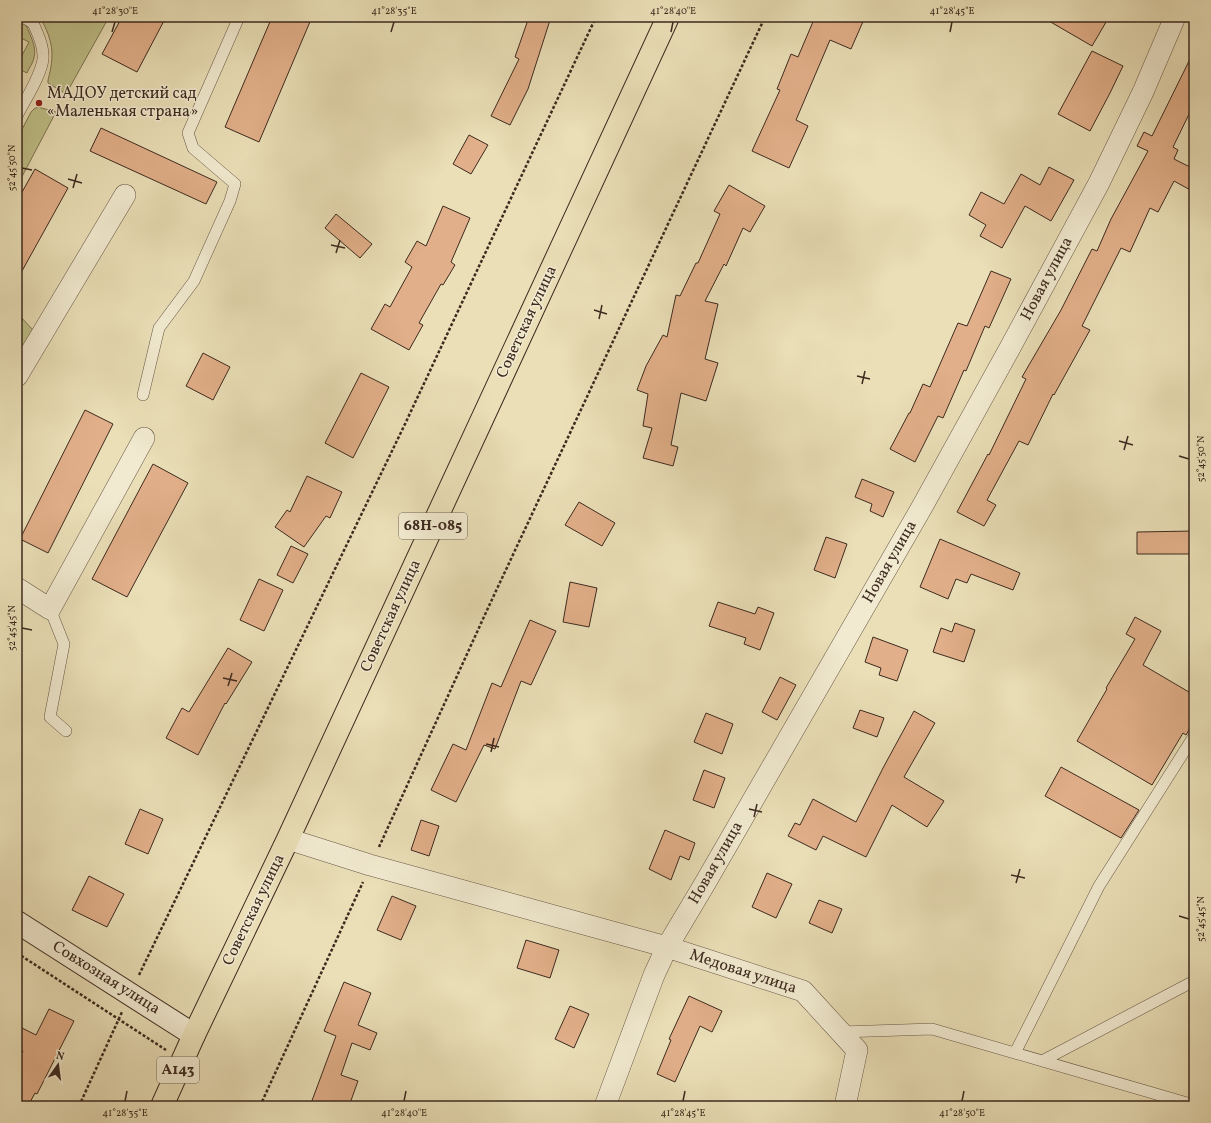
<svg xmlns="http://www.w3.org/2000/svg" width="1211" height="1123" font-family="Vollkorn,serif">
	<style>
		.green { fill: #bfc089; stroke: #7e7554 }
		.building { fill: #e1af89; stroke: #3d2a1f }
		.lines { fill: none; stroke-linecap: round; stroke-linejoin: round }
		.lane-casing { stroke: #685745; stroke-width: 12 }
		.street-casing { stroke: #685745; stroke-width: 22 }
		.secondary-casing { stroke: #3d2a1f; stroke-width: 24 }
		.primary-casing { stroke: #3d2a1f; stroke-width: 24 }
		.path { stroke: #3d2a1f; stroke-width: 2.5; stroke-dasharray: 3 2; stroke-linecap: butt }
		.lane { stroke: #f1ead0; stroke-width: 11 }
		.street { stroke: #f1ead0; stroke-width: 21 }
		.secondary { stroke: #f1ead0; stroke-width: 22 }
		.primary { stroke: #eadfb7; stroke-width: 22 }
		.ticks { fill: none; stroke: #3d2a1f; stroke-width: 1.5 }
		.poi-dot { fill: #8f2418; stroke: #f1ead0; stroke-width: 1.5 }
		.labels { text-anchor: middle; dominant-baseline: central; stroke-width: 3; stroke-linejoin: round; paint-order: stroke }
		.shield { fill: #f1ead0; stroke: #736454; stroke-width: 1 }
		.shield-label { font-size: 15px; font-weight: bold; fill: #3d2a1f }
		.poi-label { font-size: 16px; fill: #3d2a1f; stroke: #f1ead0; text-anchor: start }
		.street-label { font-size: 16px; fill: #3d2a1f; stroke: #f1ead0 }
		.neatline { fill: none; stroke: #3d2a1f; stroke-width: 1.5 }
		.ticks-label { font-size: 10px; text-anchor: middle; fill: #3d2a1f }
	</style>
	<rect width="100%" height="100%" fill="#eadfb7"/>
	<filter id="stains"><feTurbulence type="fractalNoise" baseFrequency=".005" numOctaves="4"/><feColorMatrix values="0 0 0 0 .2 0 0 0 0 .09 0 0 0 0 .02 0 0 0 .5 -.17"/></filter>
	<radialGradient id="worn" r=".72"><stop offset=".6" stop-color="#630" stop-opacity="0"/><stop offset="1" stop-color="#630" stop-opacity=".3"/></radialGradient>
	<path class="green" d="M 40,17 L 109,17 L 66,94 L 48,83 L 48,80 C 55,54 53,41 40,17 Z
		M 17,21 L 26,25 C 30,35 37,47 34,58 C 33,63 29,68 27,73 L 17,68 L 17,65 L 29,42 L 17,36 Z
		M 38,107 L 56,112 L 17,186 L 17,139 L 31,112 L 34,109 Z
		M 17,313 L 34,331 L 17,361 Z"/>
	<path class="building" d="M 122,17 L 166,17 L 137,72 L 102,54 Z
		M 272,17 L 312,17 L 259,142 L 225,127 Z
		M 529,17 L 551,17 L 528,89 L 510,125 L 491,116 L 519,59 L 515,57 Z
		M 815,17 L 865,17 L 851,49 L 830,40 L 796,120 L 808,126 L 789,168 L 752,151 L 780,90 L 777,89 L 791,54 L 798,57 Z
		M 1042,17 L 1109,17 L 1092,46 Z
		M 1092,51 L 1123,66 L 1110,93 L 1090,131 L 1058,114 Z
		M 1194,51 L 1194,104 L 1173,147 L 1178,150 L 1174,159 L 1194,169 L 1194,192 L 1174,181 L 1158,212 L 1150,208 L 1130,252 L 1121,248 L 1082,326 L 1090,330 L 1054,395 L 1053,394 L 1028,445 L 1019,441 L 987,500 L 996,505 L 984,526 L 957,512 L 988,454 L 989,455 L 1026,379 L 1022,377 L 1061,310 L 1092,249 L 1097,251 L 1111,219 L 1148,151 L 1137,146 L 1144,132 L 1152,136 Z
		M 101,128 L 217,182 L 206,204 L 90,151 Z
		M 469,135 L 488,145 L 471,174 L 453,164 Z
		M 1049,167 L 1074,180 L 1051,221 L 1025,206 L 1002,248 L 980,236 L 986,225 L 969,215 L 981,192 L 1004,204 L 1021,174 L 1040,185 Z
		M 35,169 L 68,188 L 17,280 L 17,201 Z
		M 729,185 L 765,206 L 750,232 L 743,228 L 726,266 L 724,264 L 705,301 L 718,304 L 705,359 L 718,363 L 706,401 L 681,393 L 671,445 L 678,447 L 673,466 L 643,458 L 652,428 L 643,426 L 648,394 L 637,390 L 646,366 L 663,335 L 667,337 L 676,295 L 680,296 L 696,263 L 698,263 L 720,214 L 714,211 Z
		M 443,206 L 470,218 L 451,262 L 455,265 L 443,285 L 441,284 L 419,323 L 423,325 L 409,350 L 371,329 L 385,304 L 390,307 L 412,267 L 405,262 L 417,241 L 426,246 Z
		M 336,214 L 372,244 L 360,258 L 325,228 Z
		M 991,271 L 1011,279 L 989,328 L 985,326 L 966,371 L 964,370 L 943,418 L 938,416 L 915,462 L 890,449 L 909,413 L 910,413 L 923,384 L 930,387 L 958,323 L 967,326 Z
		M 203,353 L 230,367 L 213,400 L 186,386 Z
		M 361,373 L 389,387 L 353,458 L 325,443 Z
		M 85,410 L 113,424 L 48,553 L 20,539 Z
		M 153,464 L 188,483 L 127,597 L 92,579 Z
		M 307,476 L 342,492 L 330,518 L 326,516 L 304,547 L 275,527 L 287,510 L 290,512 Z
		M 862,479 L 894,492 L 883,517 L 870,511 L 872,504 L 855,497 Z
		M 579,502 L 615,523 L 602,546 L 565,525 Z
		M 1194,531 L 1194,554 L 1137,554 L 1137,532 Z
		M 826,537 L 847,544 L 835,578 L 814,570 Z
		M 940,539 L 1020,573 L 1013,590 L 971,574 L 967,583 L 956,579 L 948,599 L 920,587 Z
		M 291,546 L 308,554 L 293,583 L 277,575 Z
		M 259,579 L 283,590 L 264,631 L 240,620 Z
		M 570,582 L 597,588 L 589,627 L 563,622 Z
		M 718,602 L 755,614 L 758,607 L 774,613 L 760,650 L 744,644 L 746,638 L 709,626 Z
		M 1135,617 L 1161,631 L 1143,665 L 1194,695 L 1194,721 L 1186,735 L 1183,733 L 1152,785 L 1077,741 L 1107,689 L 1106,688 L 1135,639 L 1126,634 Z
		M 530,620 L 556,631 L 531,685 L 521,681 L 495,749 L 484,745 L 456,802 L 431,790 L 453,744 L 466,750 L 492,683 L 501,687 Z
		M 955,623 L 975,630 L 964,662 L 933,652 L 941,628 L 952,632 Z
		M 873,637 L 908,650 L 897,681 L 879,675 L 881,668 L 865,662 Z
		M 228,648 L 252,662 L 226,704 L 225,703 L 198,755 L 166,738 L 182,708 L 189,712 Z
		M 780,677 L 796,685 L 777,720 L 762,712 Z
		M 860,710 L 884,718 L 877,737 L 853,728 Z
		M 914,711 L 935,723 L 904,777 L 944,801 L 927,827 L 892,805 L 866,857 L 823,836 L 816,850 L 788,836 L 795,823 L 800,825 L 813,799 L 856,822 L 883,768 Z
		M 706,713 L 733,724 L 722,754 L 694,742 Z
		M 1061,767 L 1139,810 L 1121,838 L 1045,796 Z
		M 704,770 L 725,778 L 714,808 L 693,800 Z
		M 140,809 L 163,819 L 148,854 L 125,844 Z
		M 421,820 L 439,826 L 429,856 L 411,850 Z
		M 665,830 L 695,843 L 689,860 L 680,856 L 671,880 L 649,869 Z
		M 767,873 L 792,884 L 776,918 L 752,907 Z
		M 89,876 L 124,894 L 107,927 L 72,910 Z
		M 392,896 L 416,906 L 401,940 L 377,930 Z
		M 819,900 L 842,909 L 832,933 L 809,923 Z
		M 526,940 L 559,950 L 550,978 L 517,968 Z
		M 344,982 L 371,993 L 358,1025 L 377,1033 L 370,1050 L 352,1043 L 341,1075 L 358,1081 L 349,1106 L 310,1106 L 336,1036 L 324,1031 Z
		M 689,996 L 722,1011 L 712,1032 L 700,1026 L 675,1082 L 657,1074 L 671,1040 L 669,1039 Z
		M 570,1006 L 589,1014 L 574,1048 L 555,1039 Z
		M 49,1009 L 74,1021 L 37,1094 L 35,1093 L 28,1106 L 17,1106 L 17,1062 L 23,1051 L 17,1048 L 17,1037 L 22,1028 L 36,1035 Z"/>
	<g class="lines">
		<defs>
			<path id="lane" d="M 17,116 C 25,100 41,76 43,59 C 44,47 38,34 33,23 L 23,17
				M 143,395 L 159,328 L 194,281 L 230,201 L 235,184 L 193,148 L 188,133 L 239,17
				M 50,609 L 64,644 L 50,717 L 66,731
				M 841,1032 L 932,1029 L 1194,1105
				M 1015,1053 L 1099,886 L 1194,736
				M 1042,1061 L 1194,981"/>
			<path id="street" d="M 17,376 L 125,195
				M 17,588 L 50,609 L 144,438
				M 288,839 L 370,865 L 667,947 L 803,991 L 857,1050 L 845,1106
				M 605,1106 L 654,975 L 667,947 L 704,885 L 922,507 L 1011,346 L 1099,183 L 1143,92 L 1175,17"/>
			<path id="secondary" d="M 17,922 L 194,1035"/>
			<path id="primary" d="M 162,1106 L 194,1035 L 288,839 L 668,17"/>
		</defs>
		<use href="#lane" class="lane-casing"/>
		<use href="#street" class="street-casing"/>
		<use href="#secondary" class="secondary-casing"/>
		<use href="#primary" class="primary-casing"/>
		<path class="path" d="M 379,847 L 488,608 L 765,17
			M 17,953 L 166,1050
			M 139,975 L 405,424 L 596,17
			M 79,1106 L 122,1012
			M 260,1106 L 363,882"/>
		<use href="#lane" class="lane"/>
		<use href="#street" class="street"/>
		<use href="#secondary" class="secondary"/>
		<use href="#primary" class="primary"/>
	</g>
	<path class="ticks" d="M 112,32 L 115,22M 391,32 L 394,22M 671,32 L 673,22M 950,32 L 952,22M 22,168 L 32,170M 68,179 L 82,183M 73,188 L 77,174M 331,245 L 345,248M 336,253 L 340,240M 594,310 L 607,314M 599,319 L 602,305M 857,376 L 870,379M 862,384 L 865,371M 1119,441 L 1133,445M 1124,450 L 1128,436M 1179,456 L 1189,459M 22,628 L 32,630M 223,678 L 237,681M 228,686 L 232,673M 486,744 L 499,747M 491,752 L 494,738M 749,809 L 762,812M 754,817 L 757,804M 1011,875 L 1025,878M 1016,883 L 1020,869M 1179,916 L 1189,919M 125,1101 L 127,1091M 404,1101 L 406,1091M 683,1101 L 685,1091M 962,1101 L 964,1091"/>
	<circle class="poi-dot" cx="39" cy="103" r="4"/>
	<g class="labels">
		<g class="shield">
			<rect x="399" y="513" width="68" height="26" rx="3"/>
			<rect x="157" y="1057" width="42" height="26" rx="3"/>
		</g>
		<g class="shield-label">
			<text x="433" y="526">68Н-085</text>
			<text x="178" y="1070">А143</text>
		</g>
		<g class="poi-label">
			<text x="47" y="94">МАДОУ детский сад<tspan x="47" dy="18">«Маленькая страна»</tspan></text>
		</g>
		<g class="street-label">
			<text transform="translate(1047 279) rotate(-62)">Новая улица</text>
			<text transform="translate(527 322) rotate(-65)">Советская улица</text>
			<text transform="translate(890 562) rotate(-60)">Новая улица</text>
			<text transform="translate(391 616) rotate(-65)">Советская улица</text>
			<text transform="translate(716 863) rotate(-60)">Новая улица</text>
			<text transform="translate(254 910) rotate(-64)">Советская улица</text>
			<text transform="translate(743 972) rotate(18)">Медовая улица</text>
			<text transform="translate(106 978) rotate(32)">Совхозная улица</text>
		</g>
	</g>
	<rect width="1211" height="1123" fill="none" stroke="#eadfb7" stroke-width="44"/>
	<g transform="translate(58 1065) rotate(14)" stroke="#f1ead0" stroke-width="3" paint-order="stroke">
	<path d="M0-3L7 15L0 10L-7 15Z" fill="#3d2a1f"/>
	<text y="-6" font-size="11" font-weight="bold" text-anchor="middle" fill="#3d2a1f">N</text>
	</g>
	<rect x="22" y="22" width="1167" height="1079" class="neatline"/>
	<g class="ticks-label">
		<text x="115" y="14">41°28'30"E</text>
		<text x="394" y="14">41°28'35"E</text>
		<text x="673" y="14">41°28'40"E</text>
		<text x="952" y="14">41°28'45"E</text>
		<text transform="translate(11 168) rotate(-90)" y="4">52°45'50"N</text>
		<text transform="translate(1200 459) rotate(-90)" y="4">52°45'50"N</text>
		<text transform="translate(11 628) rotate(-90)" y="4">52°45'45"N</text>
		<text transform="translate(1200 919) rotate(-90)" y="4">52°45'45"N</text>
		<text x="125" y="1116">41°28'35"E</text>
		<text x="404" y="1116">41°28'40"E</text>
		<text x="683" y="1116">41°28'45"E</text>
		<text x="962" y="1116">41°28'50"E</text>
	</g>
	<rect width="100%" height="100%" filter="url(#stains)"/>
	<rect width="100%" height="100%" fill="url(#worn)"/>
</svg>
